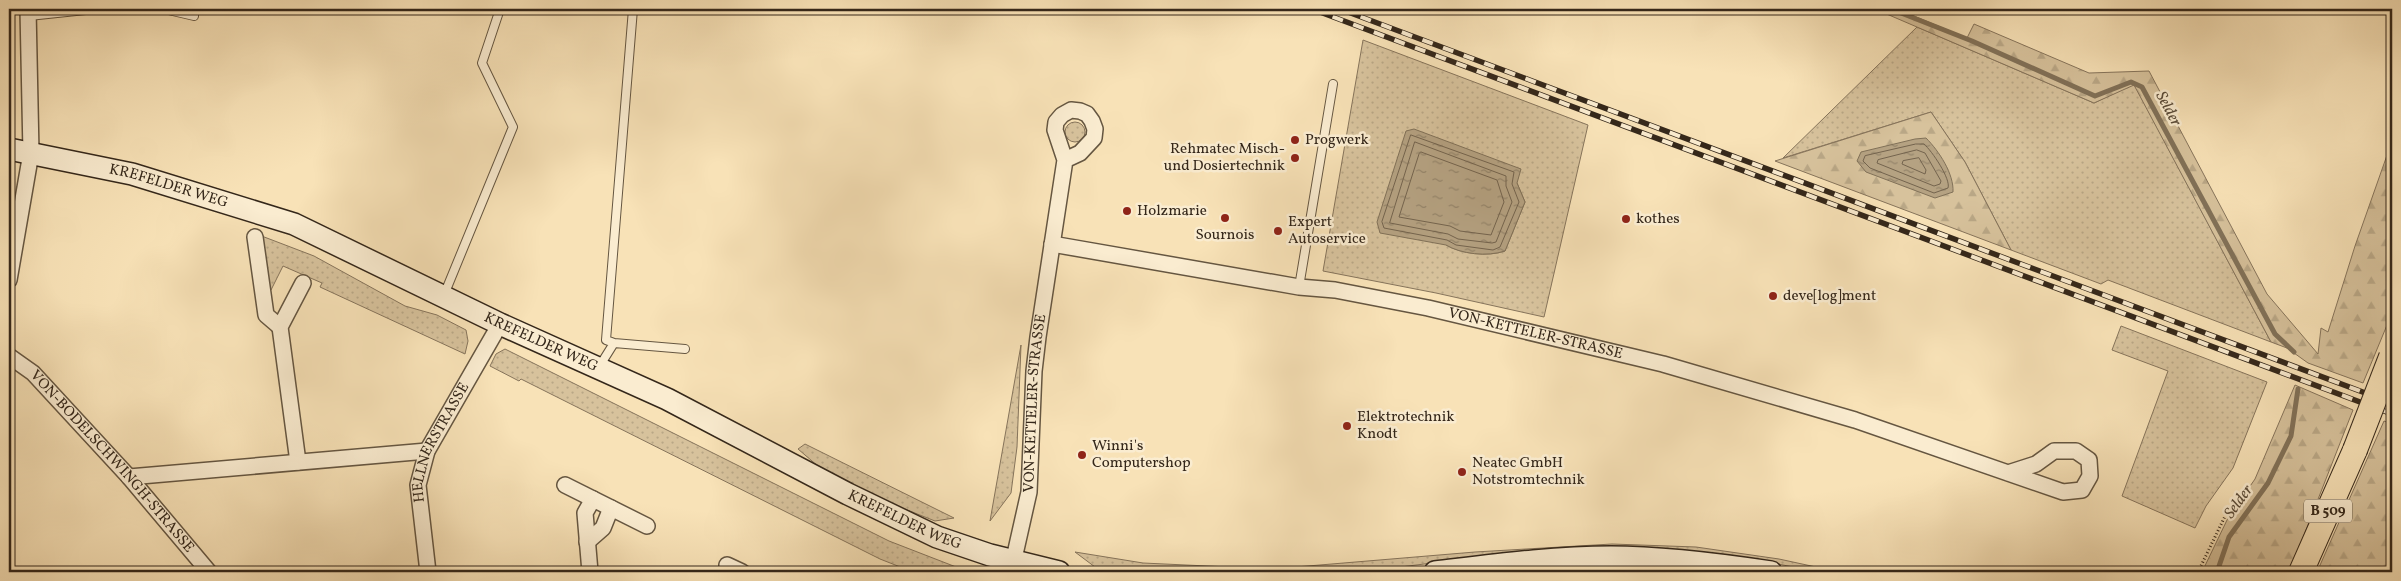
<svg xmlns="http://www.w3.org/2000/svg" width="2401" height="581" font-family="Vollkorn,serif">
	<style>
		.grass { fill: url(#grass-dots); stroke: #86745b; fill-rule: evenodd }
		.forest { fill: url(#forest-firs); stroke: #86745b }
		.water { fill: url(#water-ripples); stroke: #817158 }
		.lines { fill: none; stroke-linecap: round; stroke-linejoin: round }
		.shore { stroke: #74644e; stroke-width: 1 }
		.stream { stroke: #817158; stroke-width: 5 }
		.lane-casing { stroke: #655641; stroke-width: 10 }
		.street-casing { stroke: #655641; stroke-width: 18 }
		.secondary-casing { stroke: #34271a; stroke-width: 24 }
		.primary-casing { stroke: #34271a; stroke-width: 26 }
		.path { stroke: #34271a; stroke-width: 3; stroke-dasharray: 1 2.5; stroke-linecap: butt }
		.lane { stroke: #faecd0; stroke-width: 8 }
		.street { stroke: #faecd0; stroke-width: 15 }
		.secondary { stroke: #faecd0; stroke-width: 21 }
		.primary { stroke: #f8e2b7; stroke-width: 24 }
		.rail-casing { stroke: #34271a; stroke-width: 5.5 }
		.rail { stroke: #faecd0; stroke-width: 4; stroke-dasharray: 11; stroke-linecap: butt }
		.primary-bridge-casing { stroke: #34271a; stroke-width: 26; stroke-linecap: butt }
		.primary-bridge { stroke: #f8e2b7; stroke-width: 24 }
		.poi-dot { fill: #8f2418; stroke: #faecd0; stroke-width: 2 }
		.labels { text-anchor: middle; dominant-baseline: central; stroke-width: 5; stroke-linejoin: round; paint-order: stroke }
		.shield { fill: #faecd0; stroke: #6f6251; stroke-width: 1 }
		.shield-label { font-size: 14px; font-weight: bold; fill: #34271a }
		.poi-label { font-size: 15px; fill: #34271a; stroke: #faecd0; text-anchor: start }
		.street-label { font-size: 15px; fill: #34271a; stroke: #faecd0 }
		.water-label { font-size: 16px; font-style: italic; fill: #5b4c39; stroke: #faecd0 }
	</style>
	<defs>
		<pattern id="grass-dots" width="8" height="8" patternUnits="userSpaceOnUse" patternTransform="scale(1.25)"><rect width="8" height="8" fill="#d7c29c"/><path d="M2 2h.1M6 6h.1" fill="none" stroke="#b9a786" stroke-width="1.8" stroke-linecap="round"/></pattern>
		<pattern id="forest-firs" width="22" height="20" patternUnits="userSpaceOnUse" patternTransform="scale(1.25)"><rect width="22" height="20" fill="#d7c29c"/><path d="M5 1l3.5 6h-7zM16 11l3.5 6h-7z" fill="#b9a786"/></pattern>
		<pattern id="water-ripples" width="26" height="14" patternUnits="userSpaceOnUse" patternTransform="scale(1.25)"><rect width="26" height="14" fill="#b5a282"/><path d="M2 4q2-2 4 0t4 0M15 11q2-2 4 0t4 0" fill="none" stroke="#94846a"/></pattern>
	</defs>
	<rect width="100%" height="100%" fill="#f8e2b7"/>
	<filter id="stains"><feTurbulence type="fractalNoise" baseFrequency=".004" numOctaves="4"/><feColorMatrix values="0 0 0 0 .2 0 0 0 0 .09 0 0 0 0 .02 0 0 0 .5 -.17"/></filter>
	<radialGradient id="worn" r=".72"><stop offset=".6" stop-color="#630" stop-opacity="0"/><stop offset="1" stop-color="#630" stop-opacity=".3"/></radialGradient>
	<path class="grass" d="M 1917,27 L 2094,103 L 2134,84 L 2271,342 L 2108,280 L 2101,284 L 2011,250 L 1965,162 L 1931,112 L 1783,158 Z
		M 1363,40 L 1588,125 L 1544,317 L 1436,293 L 1323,271 ZM 1517,183 L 1525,202 L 1505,251 C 1488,257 1461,254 1446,245 Z
		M1065 132a10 10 0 1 1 20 0a10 10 0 1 1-20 0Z
		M 259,235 L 314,256 L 405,306 L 437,315 L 466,330 L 468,341 L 465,354 L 320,287 L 322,283 L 283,266 L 271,290 L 266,290 Z
		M 2121,326 L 2267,382 L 2233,468 L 2206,506 L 2195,528 L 2122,496 L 2168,371 L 2112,350 Z
		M 1021,345 L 1017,447 L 1011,493 L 990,521 Z
		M 505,349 L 889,541 L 969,572 L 913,572 L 880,559 L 521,379 L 519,381 L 490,366 L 496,354 Z
		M 805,444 L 954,518 L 935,521 L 882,500 L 826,473 L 798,449 Z
		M 1612,544 L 1696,547 L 1779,559 L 1839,572 L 1818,572 L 1778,564 L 1432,563 L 1361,572 L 1134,572 L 1095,567 L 1075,552 L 1143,563 L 1272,569 L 1475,552 Z
		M 1618,566 L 1709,572 L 1503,572 Z"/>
	<path class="forest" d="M 1875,9 L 1897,9 L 1967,38 L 1974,24 L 2089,73 L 2149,71 L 2267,294 L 2318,354 L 2321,328 L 2328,332 L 2355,246 L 2392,141 L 2392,313 L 2363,383 L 2308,363 L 2287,348 L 2271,342 L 2134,85 L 2094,103 Z
		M 1931,112 L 1965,162 L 2011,250 L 1775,161 Z
		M 2295,385 L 2353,410 L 2295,558 L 2287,572 L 2202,572 L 2228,518 L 2255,479 Z
		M 2384,421 L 2392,424 L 2392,572 L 2317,572 Z"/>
	<path class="water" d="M 1414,129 L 1521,169 L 1517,183 L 1525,202 L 1505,251 C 1487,257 1461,254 1446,245 L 1380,233 L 1377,222 L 1406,131 Z
		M 1926,138 C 1939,151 1954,174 1953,192 L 1935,198 L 1866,172 L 1857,161 L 1861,152 L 1915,139 Z"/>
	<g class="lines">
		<path class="shore" d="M 1411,135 L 1514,172 L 1512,184 L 1519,202 L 1500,247 L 1493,250 L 1456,245 L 1447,240 L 1384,228 L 1382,222 Z
			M 1415,142 L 1506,176 L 1506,186 L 1512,202 L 1496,242 L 1492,243 L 1458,239 L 1448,234 L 1390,223 Z
			M 1916,144 L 1924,144 C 1932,151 1951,179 1948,188 L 1934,193 L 1870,168 L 1863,161 L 1865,156 Z
			M 1917,150 L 1925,153 L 1941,181 L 1940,184 L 1934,186 L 1877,163 L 1878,160 Z
			M 1421,152 L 1497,180 L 1504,202 L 1491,235 L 1460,231 L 1450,226 L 1399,217 L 1419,154 Z
			M 1919,158 L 1926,170 L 1925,174 L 1902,164 L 1903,161 Z"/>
		<path class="stream" d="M 1891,9 L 1972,41 L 2095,96 L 2131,82 L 2142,87 L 2275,334 L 2294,352
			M 2217,572 L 2229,537 L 2268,483 L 2291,436 L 2298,389"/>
		<defs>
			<path id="lane" d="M 164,9 L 194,16
				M 29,16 L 95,9
				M 1299,287 L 1333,84
				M 444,295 L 513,127 L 482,63 L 500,9
				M 614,343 L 606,340 L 633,9
				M 599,367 L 614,343 L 685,349"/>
			<g id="street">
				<path d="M 255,237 L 266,315 L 280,327"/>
				<path id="s1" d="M 1052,244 L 1299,287 L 1335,290 L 1428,308 L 1663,364 L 1855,420 L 2063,492 L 2082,490 L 2090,476 L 2089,460 L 2076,451 L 2054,451 L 2036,464 L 2008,473"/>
				<path d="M 9,280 L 31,153 L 28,9"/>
				<path id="s2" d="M 9,356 L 33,373 L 129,477 L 209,572"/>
				<path d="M 298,462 L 280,327 L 303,283"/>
				<path d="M 129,477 L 427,451"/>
				<path d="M 565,485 L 647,526"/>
				<path d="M 587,542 L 603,528 L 611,508"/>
				<path d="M 727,565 L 742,572"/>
				<path id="s3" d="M 428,572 L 418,485 L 427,451 L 500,324"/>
				<path d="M 590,572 L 585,513 L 593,499"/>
				<path id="s4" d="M 1011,572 L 1029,492 L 1034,371 L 1038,337 L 1065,160 L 1055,130 L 1056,122 L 1062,115 L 1071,110 L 1080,111 L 1087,114 L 1092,121 L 1095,129 L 1094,138 L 1080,153 L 1065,160"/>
			</g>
			<g id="secondary">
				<path id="s5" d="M 9,149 L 132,174 L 294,224 L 500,324 L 667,399 L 848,494 L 937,537 L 990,555 L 1059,572"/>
				<path d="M 1435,572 C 1494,565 1552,557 1611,557 C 1664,557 1718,564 1771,572"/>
			</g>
			<path id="primary" d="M 2301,572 L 2355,450"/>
		</defs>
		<use href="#lane" class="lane-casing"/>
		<use href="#street" class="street-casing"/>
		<use href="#secondary" class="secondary-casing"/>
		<use href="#primary" class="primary-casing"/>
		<path class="path" d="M 2198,572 L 2230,506"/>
		<use href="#lane" class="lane"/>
		<use href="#street" class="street"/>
		<use href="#secondary" class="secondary"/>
		<use href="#primary" class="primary"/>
		<defs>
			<path id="rail" d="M 1312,9 L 2392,414
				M 1340,9 L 2392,403"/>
		</defs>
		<use href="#rail" class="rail-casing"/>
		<use href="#rail" class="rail"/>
		<defs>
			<path id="primary-bridge" d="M 2355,450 L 2391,357"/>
		</defs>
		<use href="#primary-bridge" class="primary-bridge-casing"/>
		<use href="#primary-bridge" class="primary-bridge"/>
	</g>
	<g class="poi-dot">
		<circle cx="1295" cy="140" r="5"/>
		<circle cx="1295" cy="158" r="5"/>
		<circle cx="1127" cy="211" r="5"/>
		<circle cx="1225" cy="218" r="5"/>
		<circle cx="1626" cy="219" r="5"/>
		<circle cx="1278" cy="231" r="5"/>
		<circle cx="1773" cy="296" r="5"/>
		<circle cx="1347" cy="426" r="5"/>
		<circle cx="1082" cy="455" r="5"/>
		<circle cx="1462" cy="472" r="5"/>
	</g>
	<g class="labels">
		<rect class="shield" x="2304" y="499.5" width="48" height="23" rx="4"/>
		<g class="shield-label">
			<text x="2328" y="511">B 509</text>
		</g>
		<g class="poi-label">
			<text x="1305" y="140">Progwerk</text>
			<text x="1285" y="149" text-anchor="end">Rehmatec Misch-<tspan x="1285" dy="17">und Dosiertechnik</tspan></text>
			<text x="1137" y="211">Holzmarie</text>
			<text x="1636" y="219">kothes</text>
			<text x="1288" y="222">Expert<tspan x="1288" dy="17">Autoservice</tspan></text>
			<text x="1225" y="235" text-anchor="middle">Sournois</text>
			<text x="1783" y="296">deve[log]ment</text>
			<text x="1357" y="417">Elektrotechnik<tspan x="1357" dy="17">Knodt</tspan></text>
			<text x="1092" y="446">Winni's<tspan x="1092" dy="17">Computershop</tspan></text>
			<text x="1472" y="463">Neatec GmbH<tspan x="1472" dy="17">Notstromtechnik</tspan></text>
		</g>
		<g class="street-label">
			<text stroke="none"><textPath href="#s5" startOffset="164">KREFELDER WEG</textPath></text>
			<text stroke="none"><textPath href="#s1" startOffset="492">VON-KETTELER-STRASSE</textPath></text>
			<text stroke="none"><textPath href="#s5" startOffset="569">KREFELDER WEG</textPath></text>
			<text stroke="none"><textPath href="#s4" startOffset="171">VON-KETTELER-STRASSE</textPath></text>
			<text stroke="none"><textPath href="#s3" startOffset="135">HELLNERSTRASSE</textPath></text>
			<text stroke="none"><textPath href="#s2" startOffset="148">VON-BODELSCHWINGH-STRASSE</textPath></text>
			<text stroke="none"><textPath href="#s5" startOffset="974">KREFELDER WEG</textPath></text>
		</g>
		<g class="water-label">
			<text transform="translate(2168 109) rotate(62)">Selder</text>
			<text transform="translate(2239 502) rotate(-54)">Selder</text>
		</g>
	</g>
	<rect width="2401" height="581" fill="none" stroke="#f8e2b7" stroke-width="30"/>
	<rect x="10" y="10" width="2381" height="561" fill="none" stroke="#34271a" stroke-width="2.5"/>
	<rect x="15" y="15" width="2371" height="551" fill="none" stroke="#34271a"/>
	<rect width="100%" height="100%" filter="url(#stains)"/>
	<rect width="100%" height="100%" fill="url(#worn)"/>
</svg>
